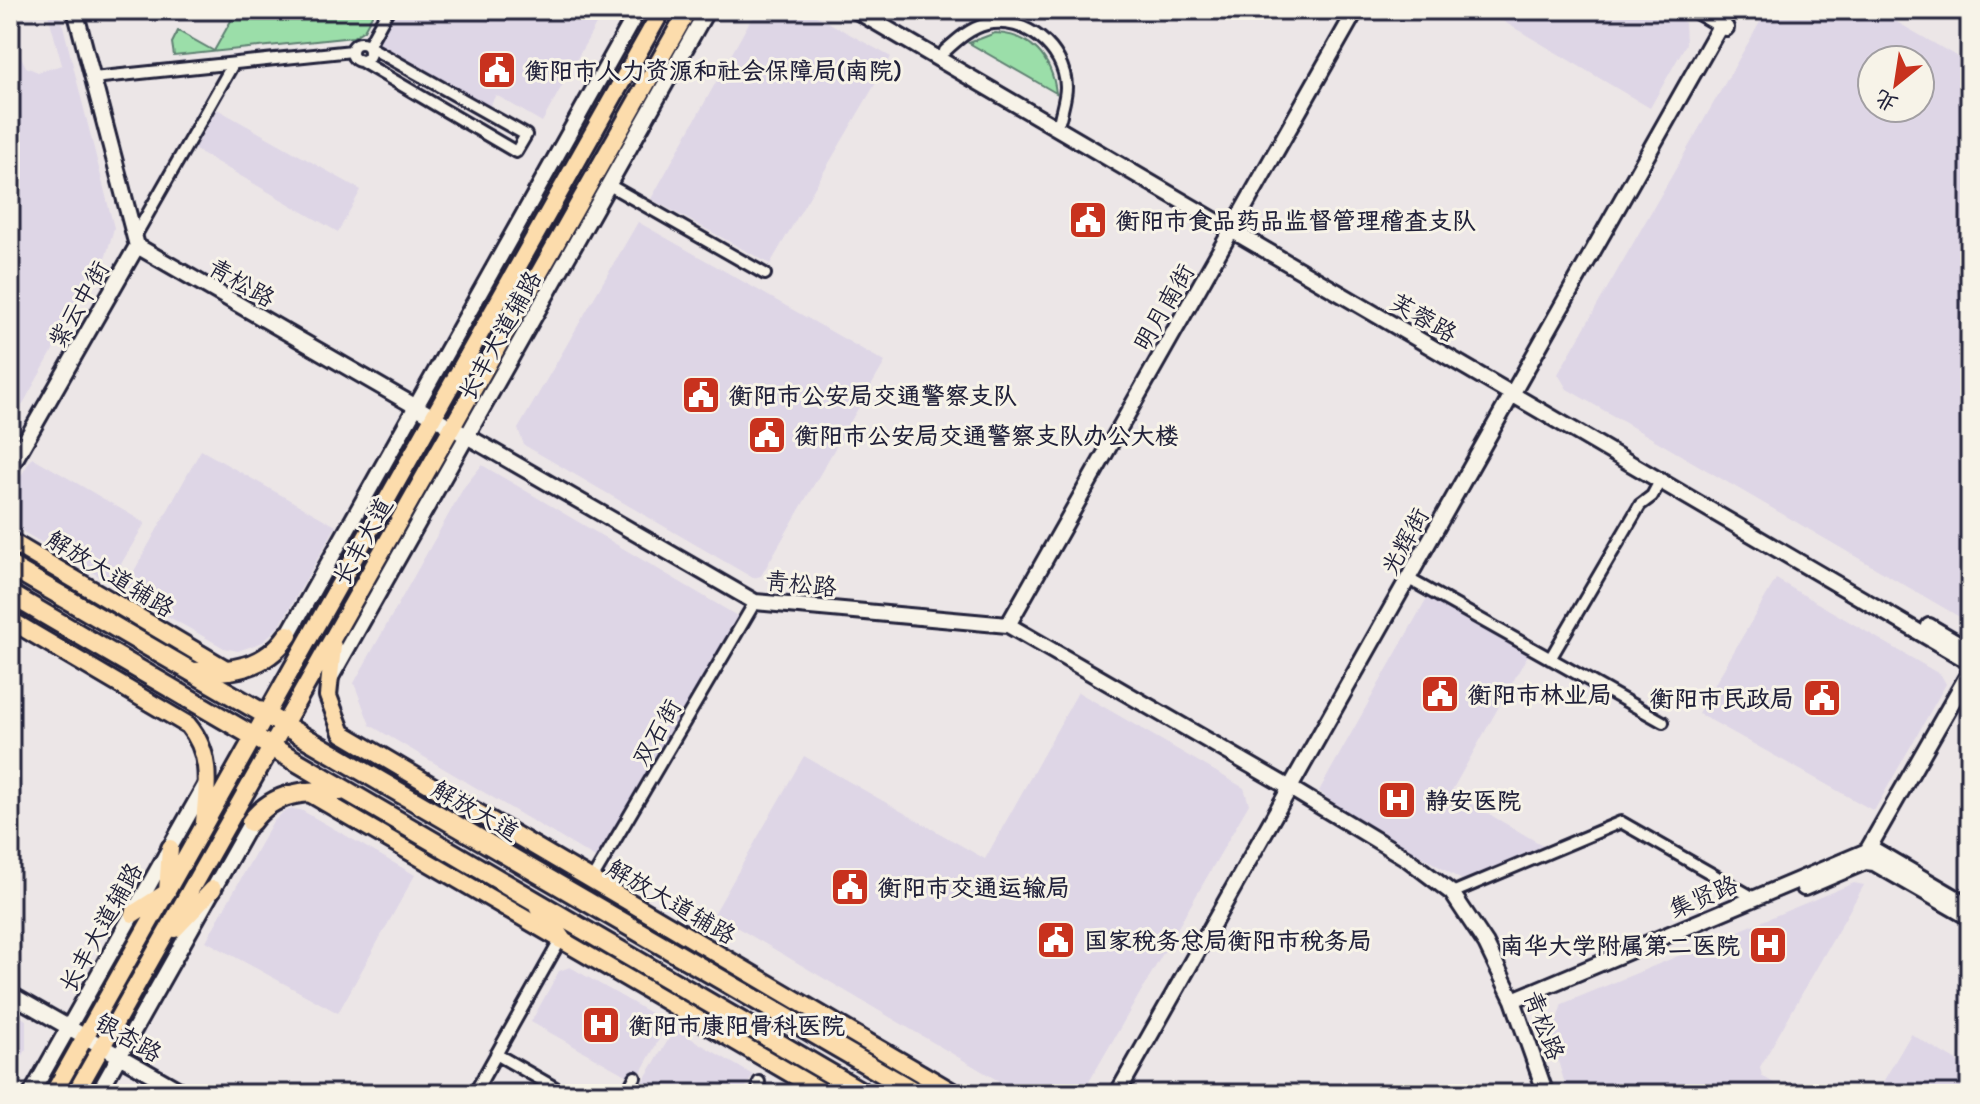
<svg xmlns="http://www.w3.org/2000/svg" width="1980" height="1104" font-family="'Patrick Hand','LXGW WenKai TC',sans-serif">
	<style>
		.built { fill: #ded6e6; fill-rule: evenodd }
		.green { fill: #9bdea9; stroke: #5e8072; stroke-width: 2 }
		.lines { fill: none; stroke-linecap: round; stroke-linejoin: round }
		.street-casing { stroke: #22223b; stroke-width: 16 }
		.secondary-casing { stroke: #22223b; stroke-width: 20 }
		.primary-casing { stroke: #22223b; stroke-width: 22 }
		.highway-casing { stroke: #22223b; stroke-width: 24 }
		.street { stroke: #f7f3e8; stroke-width: 10 }
		.secondary { stroke: #f7f3e8; stroke-width: 14 }
		.primary { stroke: #fcdcac; stroke-width: 16 }
		.highway { stroke: #fcdcac; stroke-width: 18 }
		.labels { text-anchor: middle; dominant-baseline: central; stroke-width: 6; stroke-linejoin: round; paint-order: stroke }
		.poi-label { font-size: 24px; font-weight: bold; fill: #22223b; stroke: #f7f3e8; text-anchor: start }
		.street-label { font-size: 24px; fill: #22223b; stroke: #f7f3e8 }
	</style>
	<rect width="100%" height="100%" fill="#ece6e7"/>
	<filter id="ink" filterUnits="userSpaceOnUse"><feTurbulence type="fractalNoise" baseFrequency=".0125" numOctaves="2"/><feDisplacementMap in="SourceGraphic" scale="16" xChannelSelector="R" yChannelSelector="G"/><feConvolveMatrix kernelMatrix="1 2 1 2 8 2 1 2 1" color-interpolation-filters="sRGB"/></filter>
	<g filter="url(#ink)">
		<path class="built" d="M 47,10 L 59,10 L 114,228 L 106,256 L 10,427 L 10,35 L 26,67 L 38,72 L 62,65 Z
			M 396,10 L 604,10 L 542,122 L 496,95 L 489,107 L 378,44 Z
			M 762,10 L 806,10 L 891,57 L 770,264 L 651,199 L 750,21 Z
			M 1484,10 L 1663,10 L 1685,23 L 1686,44 L 1650,108 Z
			M 1767,10 L 1876,10 L 1970,64 L 1970,623 L 1567,389 L 1558,374 ZM 1872,60 L 1920,60 L 1920,108 L 1872,108 Z
			M 217,109 L 361,190 L 338,232 L 194,149 Z
			M 638,222 L 885,362 L 761,576 L 753,578 L 524,445 L 518,429 Z
			M 201,450 L 336,526 L 281,624 L 263,642 L 238,651 L 224,648 L 123,591 Z
			M 32,457 L 145,523 L 110,583 L 10,524 L 10,495 Z
			M 482,465 L 739,617 L 597,859 L 370,725 L 354,683 L 464,487 Z
			M 1776,579 L 1941,675 L 1946,684 L 1874,811 L 1698,713 Z
			M 1428,596 L 1529,653 L 1451,792 L 1544,846 L 1462,880 L 1338,808 L 1319,791 Z
			M 1078,692 L 1244,788 L 1249,804 L 1082,1094 L 1021,1094 L 714,914 L 804,756 L 985,859 Z
			M 293,809 L 301,810 L 415,875 L 338,1013 L 206,941 L 272,823 L 284,811 Z
			M 1854,883 L 1864,885 L 1760,1067 L 1762,1076 L 1792,1094 L 1568,1094 L 1551,1038 L 1562,1004 Z
			M 570,967 L 668,1023 L 636,1081 L 531,1022 L 559,971 Z
			M 10,1010 L 26,1020 L 26,1050 L 10,1079 Z
			M 675,1029 L 753,1075 L 745,1089 L 751,1094 L 635,1094 Z
			M 1911,1034 L 1970,1069 L 1970,1094 L 1876,1094 Z"/>
		<path class="green" d="M 237,10 L 375,10 L 364,30 L 353,37 L 174,56 L 172,43 L 178,31 L 214,51 Z
			M 995,33 C 1031,34 1052,58 1056,93 L 969,43 Z"/>
		<g class="lines">
			<defs>
				<path id="street" d="M352 52a9 9 0 1 1 18 0a9 9 0 1 1-18 0Z
					M 945,51 C 957,40 970,28 987,24 C 1025,16 1065,48 1066,87 C 1066,97 1062,109 1060,119
					M 359,60 L 516,152 L 526,135 L 368,46 L 388,10
					M 93,78 L 352,51
					M 609,185 L 765,274
					M 134,238 L 233,64
					M 1414,582 L 1663,722
					M 1550,659 L 1640,505 L 1652,496 L 1660,481
					M 591,881 L 755,602
					M 1452,893 L 1621,822 L 1754,898
					M 496,1054 L 566,1094
					M 474,1094 L 561,939
					M 626,1094 L 635,1077
					M 758,1094 L 759,1082"/>
				<path id="secondary" d="M 75,10 L 137,246 L 755,602 L 1008,625 L 1290,788 L 1406,858 L 1452,893 L 1486,944 L 1513,1000 L 1546,1094
					M 855,10 L 1970,662
					M 1695,10 L 1726,28
					M 10,468 L 137,246
					M 1008,625 L 1356,10
					M 1929,626 L 1970,650
					M 288,635 L 638,10
					M 331,677 L 707,10
					M 1866,859 L 1867,851 L 1970,671
					M 1804,888 L 1865,862 L 1874,863 L 1970,918
					M 10,994 L 186,1094
					M 1513,1000 L 1867,851 L 1876,851 L 1970,906
					M 31,1094 L 207,782
					M 98,1094 L 251,822
					M 1117,1094 L 1729,10"/>
				<path id="primary" d="M 10,541 L 229,671
					M 10,620 L 188,725 C 213,755 207,786 204,823
					M 333,646 L 328,696 L 342,733 L 956,1094
					M 306,791 L 826,1094
					M 133,914 L 167,892 L 170,848
					M 175,929 L 213,889
					M 53,1094 L 662,10
					M 75,1094 L 688,10"/>
				<path id="highway" d="M 10,566 L 918,1094
					M 10,594 L 865,1094
					M 192,672 C 232,671 264,670 288,635
					M 251,822 C 274,791 305,791 341,791
					M 539,908 L 561,939"/>
			</defs>
			<use href="#street" class="street-casing"/>
			<use href="#secondary" class="secondary-casing"/>
			<use href="#primary" class="primary-casing"/>
			<use href="#highway" class="highway-casing"/>
			<use href="#street" class="street"/>
			<use href="#secondary" class="secondary"/>
			<use href="#primary" class="primary"/>
			<use href="#highway" class="highway"/>
		</g>
	</g>
	<defs>
		<symbol id="civic-square" viewBox="-11 -11 22 22"><rect x="-9" y="-9" width="18" height="18" rx="4" fill="#c8321e" stroke="#f7f3e8"/><path d="M-.6-6.5H3V-4.5H.6V-3L4-1V1h2V6H-6V1h2V-1L-.6-3ZM-1.2 2.5V6h2.4V2.5Z" fill="#fff"/></symbol>
		<symbol id="hospital-square" viewBox="-11 -11 22 22"><rect x="-9" y="-9" width="18" height="18" rx="4" fill="#c8321e" stroke="#f7f3e8"/><path d="M-5-5h3v3.5h4V-5h3V5h-3V1.5h-4V5h-3Z" fill="#fff"/></symbol>
	</defs>
	<g fill-rule="evenodd">
		<use href="#civic-square" x="475" y="48" width="44" height="44"/>
		<use href="#civic-square" x="1066" y="198" width="44" height="44"/>
		<use href="#civic-square" x="679" y="373" width="44" height="44"/>
		<use href="#civic-square" x="745" y="413" width="44" height="44"/>
		<use href="#civic-square" x="1418" y="672" width="44" height="44"/>
		<use href="#civic-square" x="1800" y="676" width="44" height="44"/>
		<use href="#hospital-square" x="1375" y="778" width="44" height="44"/>
		<use href="#civic-square" x="828" y="865" width="44" height="44"/>
		<use href="#civic-square" x="1034" y="918" width="44" height="44"/>
		<use href="#hospital-square" x="1746" y="923" width="44" height="44"/>
		<use href="#hospital-square" x="579" y="1003" width="44" height="44"/>
	</g>
	<g class="labels">
		<g class="poi-label">
			<text x="525" y="70">衡阳市人力资源和社会保障局(南院)</text>
			<text x="1116" y="220">衡阳市食品药品监督管理稽查支队</text>
			<text x="729" y="395">衡阳市公安局交通警察支队</text>
			<text x="795" y="435">衡阳市公安局交通警察支队办公大楼</text>
			<text x="1468" y="694">衡阳市林业局</text>
			<text x="1794" y="698" text-anchor="end">衡阳市民政局</text>
			<text x="1425" y="800">静安医院</text>
			<text x="878" y="887">衡阳市交通运输局</text>
			<text x="1084" y="940">国家税务总局衡阳市税务局</text>
			<text x="1740" y="945" text-anchor="end">南华大学附属第二医院</text>
			<text x="629" y="1025">衡阳市康阳骨科医院</text>
		</g>
		<g class="street-label">
			<text transform="translate(242 282) rotate(30)">青松路</text>
			<text transform="translate(78 304) rotate(-60)">紫云中街</text>
			<text transform="translate(1163 307) rotate(-60)">明月南街</text>
			<text transform="translate(1424 317) rotate(30)">芙蓉路</text>
			<text transform="translate(499 335) rotate(-61)">长丰大道辅路</text>
			<text transform="translate(362 541) rotate(-61)">长丰大道</text>
			<text transform="translate(1404 541) rotate(-61)">光辉街</text>
			<text transform="translate(111 573) rotate(31)">解放大道辅路</text>
			<text transform="translate(801 583) rotate(6)">青松路</text>
			<text transform="translate(656 732) rotate(-60)">双石街</text>
			<text transform="translate(476 810) rotate(30)">解放大道</text>
			<text transform="translate(1703 896) rotate(-23)">集贤路</text>
			<text transform="translate(672 901) rotate(30)">解放大道辅路</text>
			<text transform="translate(100 927) rotate(-61)">长丰大道辅路</text>
			<text transform="translate(1545 1025) rotate(69)">青松路</text>
			<text transform="translate(129 1037) rotate(30)">银杏路</text>
		</g>
	</g>
	<rect width="1980" height="1104" fill="none" stroke="#f7f3e8" stroke-width="40"/>
	<rect x="20" y="20" width="1940" height="1064" fill="none" stroke="#22223b" stroke-width="3" filter="url(#ink)"/>
	<g transform="translate(1896 84) rotate(210)"><circle r="38" fill="#f7f3e8" stroke="#a29fa3" stroke-width="2"/>
	<path d="M0-6L14 30L0 20L-14 30Z" fill="#c8321e"/>
	<text y="-12" font-size="22" font-weight="bold" text-anchor="middle" fill="#22223b">北</text>
	</g>
</svg>
